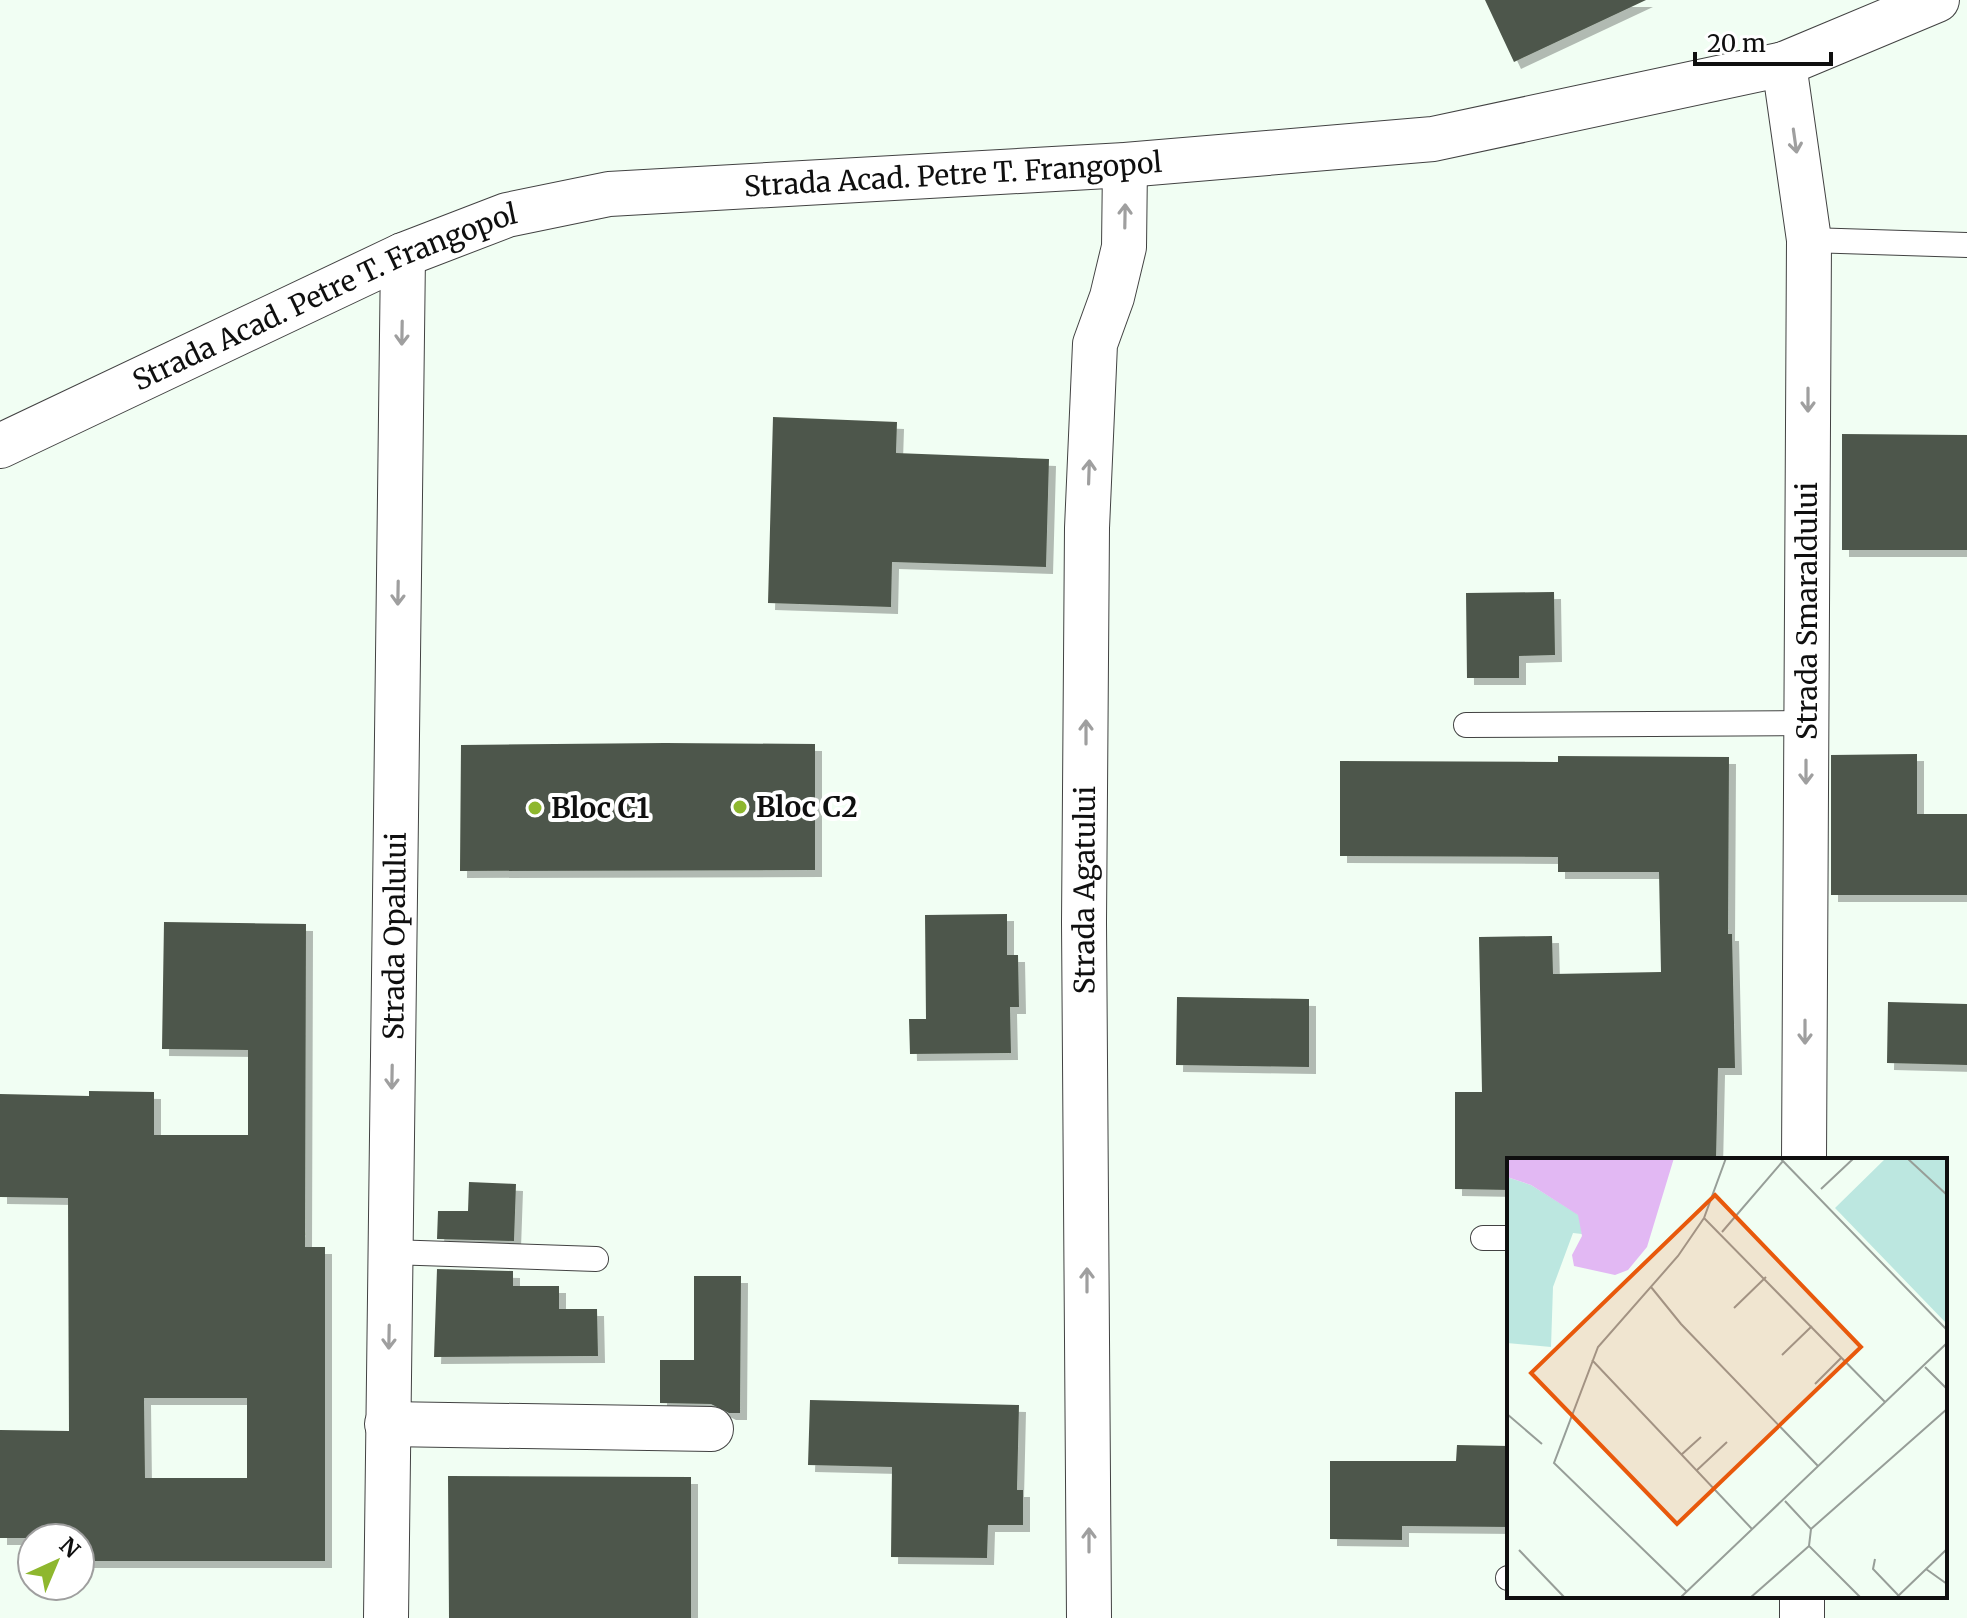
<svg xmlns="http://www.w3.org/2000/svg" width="1967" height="1618" font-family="Merriweather,serif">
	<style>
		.building { fill: #4e574b; fill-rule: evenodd; filter: url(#shadow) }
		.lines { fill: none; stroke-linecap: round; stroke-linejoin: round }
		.service-casing { stroke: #424242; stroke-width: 26 }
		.minor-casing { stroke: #424242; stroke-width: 46 }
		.service { stroke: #fff; stroke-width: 24 }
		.minor { stroke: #fff; stroke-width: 44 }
		.oneway { stroke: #9f9f9f }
		.poi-dot { fill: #8eb72e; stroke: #fff; stroke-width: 3 }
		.labels { text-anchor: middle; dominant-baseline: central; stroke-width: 8; stroke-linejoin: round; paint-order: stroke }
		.street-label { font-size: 28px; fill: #0f0f0f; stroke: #fff }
		.poi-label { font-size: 28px; font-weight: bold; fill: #0f0f0f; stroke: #fff; text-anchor: start }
		.inset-road { fill: none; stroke: #979e98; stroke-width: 2 }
		.view { fill: #e8590c; fill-opacity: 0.15; stroke: #e8590c; stroke-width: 4 }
		.inset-edge { fill: none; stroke: #0f0f0f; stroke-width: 4 }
	</style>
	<defs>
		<filter id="shadow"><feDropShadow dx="7" dy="7" stdDeviation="0" flood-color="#0004"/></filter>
	</defs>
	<rect width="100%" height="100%" fill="#f1fef3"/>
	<path class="building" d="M 1485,0 L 1646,0 L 1514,62 Z
		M 773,417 L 897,422 L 896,453 L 1049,459 L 1046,567 L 892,562 L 891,607 L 768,603 Z
		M 1842,434 L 1967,435 L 1967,550 L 1842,550 Z
		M 1554,592 L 1555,655 L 1519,656 L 1519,678 L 1467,678 L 1466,593 Z
		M 665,743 L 815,744 L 815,870 L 460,871 L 461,745 Z
		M 1917,754 L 1917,814 L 1967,814 L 1967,895 L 1831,895 L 1831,755 Z
		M 1558,756 L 1729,757 L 1728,934 L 1732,934 L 1735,1068 L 1718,1068 L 1716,1160 L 1509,1160 L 1509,1190 L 1455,1189 L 1455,1092 L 1482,1092 L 1479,937 L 1552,936 L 1553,974 L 1661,972 L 1659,872 L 1558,872 L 1558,857 L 1340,856 L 1340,761 L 1558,762 Z
		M 1007,914 L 1007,955 L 1018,955 L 1019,1007 L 1010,1007 L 1011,1053 L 910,1054 L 909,1019 L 926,1019 L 925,915 Z
		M 164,922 L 306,924 L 305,1247 L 325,1247 L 325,1561 L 80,1561 L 80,1538 L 0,1538 L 0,1430 L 69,1431 L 68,1198 L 0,1197 L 0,1094 L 89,1096 L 89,1091 L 154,1092 L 154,1135 L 248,1135 L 248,1050 L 162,1049 ZM 144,1398 L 247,1398 L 247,1478 L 145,1478 Z
		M 1177,997 L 1309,999 L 1309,1067 L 1176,1065 Z
		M 1888,1002 L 1967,1004 L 1967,1065 L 1887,1063 Z
		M 469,1182 L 516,1184 L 514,1241 L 437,1239 L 438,1211 L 468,1211 Z
		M 437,1269 L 513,1271 L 513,1286 L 559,1286 L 559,1309 L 597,1309 L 598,1356 L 434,1357 Z
		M 694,1276 L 741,1276 L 740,1413 L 729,1413 L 711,1404 L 660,1403 L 660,1360 L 694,1360 Z
		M 810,1400 L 1019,1405 L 1017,1490 L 1023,1490 L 1023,1525 L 988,1525 L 987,1558 L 891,1557 L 892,1467 L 808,1465 Z
		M 1457,1445 L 1509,1446 L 1509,1527 L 1402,1526 L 1402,1540 L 1330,1539 L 1330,1461 L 1456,1461 Z
		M 448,1476 L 691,1477 L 691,1618 L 449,1618 Z"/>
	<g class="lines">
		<defs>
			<path id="service" d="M 1809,240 L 1967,245
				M 1466,725 L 1806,723
				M 1483,1238 L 1509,1238
				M 390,1252 L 596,1259
				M 1508,1578 L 1509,1578"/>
			<g id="minor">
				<path d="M 1784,64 L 1809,240 L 1804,1160"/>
				<path id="s1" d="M 0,446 L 403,255 L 507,215 L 609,194 L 1125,165 L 1433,139 L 1784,64 L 1937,0"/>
				<path d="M 387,1424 L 711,1429"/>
				<path d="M 1802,1596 L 1802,1618"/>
				<path id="s2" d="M 386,1618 L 403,255"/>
				<path id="s3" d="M 1089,1618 L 1084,922 L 1087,528 L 1095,344 L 1112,297 L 1124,247 L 1125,165"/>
			</g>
		</defs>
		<use href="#service" class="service-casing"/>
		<use href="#minor" class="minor-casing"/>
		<use href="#service" class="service"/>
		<use href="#minor" class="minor"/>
	</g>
	<defs><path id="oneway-shaft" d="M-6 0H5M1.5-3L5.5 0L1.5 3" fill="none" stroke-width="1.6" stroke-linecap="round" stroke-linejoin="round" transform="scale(2)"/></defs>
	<g class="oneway">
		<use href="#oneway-shaft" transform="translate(1795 141) rotate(82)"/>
		<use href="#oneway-shaft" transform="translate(1125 216) rotate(-89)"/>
		<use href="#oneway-shaft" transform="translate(402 333) rotate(91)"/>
		<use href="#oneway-shaft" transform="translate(1808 400) rotate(90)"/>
		<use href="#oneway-shaft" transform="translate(1089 472) rotate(-88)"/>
		<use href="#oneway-shaft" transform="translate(398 593) rotate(91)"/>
		<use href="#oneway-shaft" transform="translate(1086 732) rotate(-90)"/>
		<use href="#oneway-shaft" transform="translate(1806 772) rotate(90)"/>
		<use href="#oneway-shaft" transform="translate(1805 1032) rotate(90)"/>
		<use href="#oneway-shaft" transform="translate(392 1077) rotate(91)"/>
		<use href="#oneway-shaft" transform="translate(1087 1280) rotate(-90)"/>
		<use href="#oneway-shaft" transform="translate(389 1337) rotate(91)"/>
		<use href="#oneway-shaft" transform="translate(1089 1540) rotate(-90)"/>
	</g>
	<g class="poi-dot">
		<circle cx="740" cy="807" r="8"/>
		<circle cx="535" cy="808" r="8"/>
	</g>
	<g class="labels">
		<g class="street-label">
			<text stroke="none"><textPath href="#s1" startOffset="1006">Strada Acad. Petre T. Frangopol</textPath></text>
			<text stroke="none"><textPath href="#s1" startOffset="358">Strada Acad. Petre T. Frangopol</textPath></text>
			<text transform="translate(1807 611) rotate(-90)">Strada Smaraldului</text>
			<text stroke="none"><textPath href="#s3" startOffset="728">Strada Agatului</textPath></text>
			<text stroke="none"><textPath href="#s2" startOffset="682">Strada Opalului</textPath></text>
		</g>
		<g class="poi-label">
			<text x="756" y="807">Bloc C2</text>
			<text x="551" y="808">Bloc C1</text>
		</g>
	</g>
	<g transform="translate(1507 1158)">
		<rect width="440" height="440" fill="#f1fef3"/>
		<path d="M 379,0 L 440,0 L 440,166 L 328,50 ZM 0,19 L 24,27 L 72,57 L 75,76 L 66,75 L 46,129 L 44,189 L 0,185 Z" fill="#bce7e0"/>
		<path d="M 0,0 L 167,0 L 140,89 L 121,112 L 108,117 L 67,108 L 65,97 L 75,78 L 71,57 L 24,27 L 0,19 Z" fill="#e2b8f3"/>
		<path class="inset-road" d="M 273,0 L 440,172M 400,0 L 440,37M 314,31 L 347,0M 197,60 L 378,244M 215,74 L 276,3M 144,129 L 174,166 L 311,308M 227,150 L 259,119M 275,197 L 305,168M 85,202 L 245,371M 418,209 L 440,231M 308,226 L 335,199M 0,256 L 35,286M 174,297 L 194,279M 189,313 L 220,284M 278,343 L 304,371 L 302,388 L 354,440M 304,371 L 440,251M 12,392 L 58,440M 368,401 L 366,411 L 391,437M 419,411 L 440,426M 179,433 L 47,305 L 91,189 L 171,98 L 197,60 L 219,0M 173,440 L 440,185M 243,440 L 302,388M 389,440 L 440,391"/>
		<path class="view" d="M 208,37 L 354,189 L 170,366 L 24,215 Z"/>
		<rect width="440" height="440" class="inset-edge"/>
	</g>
	<g transform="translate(56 1562) rotate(44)"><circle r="38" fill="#ffffff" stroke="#9f9f9f" stroke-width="2"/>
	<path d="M0-6L14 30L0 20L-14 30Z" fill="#8eb72e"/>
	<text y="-12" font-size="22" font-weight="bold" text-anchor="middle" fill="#0f0f0f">N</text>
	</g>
	<path d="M1695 52v12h136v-12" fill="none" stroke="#0f0f0f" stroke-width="4"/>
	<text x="1707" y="52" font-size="24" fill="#0f0f0f" stroke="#ffffff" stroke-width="6" paint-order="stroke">20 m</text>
</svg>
